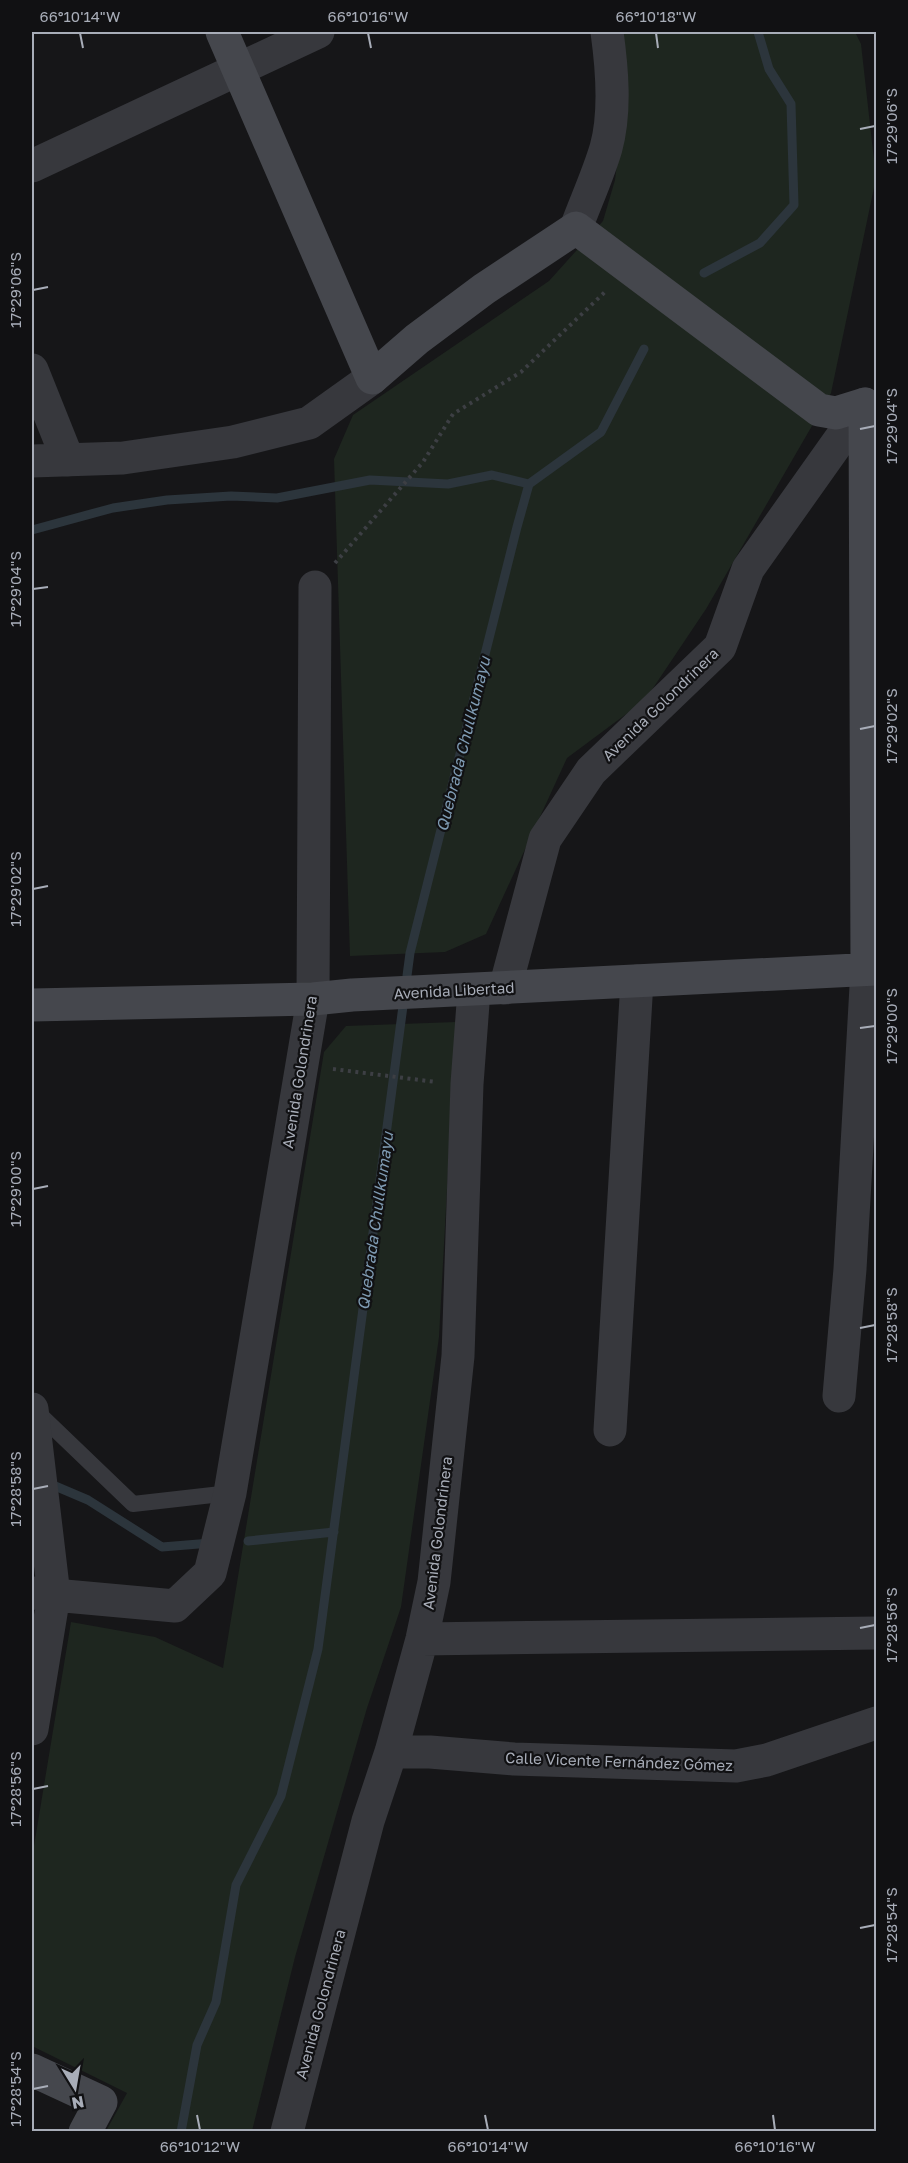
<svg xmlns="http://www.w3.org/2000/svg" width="908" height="2163" font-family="'Golos Text',sans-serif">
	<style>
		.green { fill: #1e261f }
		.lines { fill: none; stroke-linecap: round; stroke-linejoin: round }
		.stream { stroke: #2c353c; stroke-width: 9 }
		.path { stroke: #3d3f44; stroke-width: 4; stroke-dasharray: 3 4.5; stroke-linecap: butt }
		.lane { stroke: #37383d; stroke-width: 16 }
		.street { stroke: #37383d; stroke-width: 33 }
		.secondary { stroke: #45474d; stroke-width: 33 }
		.ticks { fill: none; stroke: #a8adb8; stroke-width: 2 }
		.labels { text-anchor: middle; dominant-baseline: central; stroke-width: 4.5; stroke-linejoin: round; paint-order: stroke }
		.street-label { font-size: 15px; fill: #a8adb8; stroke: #111113 }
		.water-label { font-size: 16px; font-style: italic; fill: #7f9bb3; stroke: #111113 }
		.neatline { fill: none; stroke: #a8adb8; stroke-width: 2 }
		.ticks-label { font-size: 15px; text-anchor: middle; fill: #a8adb8 }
	</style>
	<rect width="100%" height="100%" fill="#161618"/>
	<path class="green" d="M 621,32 L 855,32 L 861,44 L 876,178 L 831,393 L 706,609 L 645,700 L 567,758 L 486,934 L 445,952 L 350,956 L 334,459 L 353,415 L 549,281 L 603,221 L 615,180 L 627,84 Z
		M 456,1022 L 439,1337 L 401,1607 L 367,1708 L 295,1957 L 252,2131 L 106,2131 L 127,2093 L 32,2046 L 32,1858 L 71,1622 L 155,1637 L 223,1668 L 324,1052 L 346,1026 Z"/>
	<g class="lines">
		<path class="stream" d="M 704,273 L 760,243 L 794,205 L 791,104 L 769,69 L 758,32
			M 32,530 L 113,508 L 167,500 L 231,496 L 277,498 L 370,480 L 448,484 L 492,475 L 529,484
			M 48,1483 L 88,1500 L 162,1547 L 211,1543
			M 248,1541 L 334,1532
			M 181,2132 L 197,2045 L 216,2002 L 236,1885 L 281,1796 L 318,1649 L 410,953 L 517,527 L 529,484 L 601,432 L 644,349"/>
		<path class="path" d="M 335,563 L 423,462 L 453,414 L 521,372 L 606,291
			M 333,1069 L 436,1082"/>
		<path class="lane" d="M 34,1409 L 133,1504 L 230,1493"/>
		<path class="street" d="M 32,166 L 318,32
			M 576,228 C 586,201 598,175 606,148 C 616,112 612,68 607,32
			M 32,370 L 68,460
			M 32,461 L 123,458 L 233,442 L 309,423 L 372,378
			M 505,988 L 545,839 L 591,771 L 720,647 L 748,569 L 865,404
			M 839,1396 L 850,1269 L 867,969
			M 32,1409 L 54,1595 L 32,1729
			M 610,1430 L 637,981
			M 32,1593 L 175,1606 L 210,1573 L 230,1493 L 313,999 L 315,587
			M 422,1639 L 876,1633
			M 391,1752 L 430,1752 L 514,1759 L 736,1766 L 767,1760 L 876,1723
			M 287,2132 L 368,1821 L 391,1752 L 422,1639 L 434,1582 L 458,1356 L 467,1084 L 474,990"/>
		<path class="secondary" d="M 222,32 L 372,378 L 417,339 L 484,289 L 576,228 L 819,410 L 836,413 L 865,404 L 867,969
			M 32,1005 L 313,999 L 352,995 L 876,969
			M 32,2070 L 101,2102 L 85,2132"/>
	</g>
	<path class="ticks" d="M 80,33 L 83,48M 368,33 L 371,48M 656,33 L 658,48M 860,129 L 875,126M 33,290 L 48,287M 860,429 L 875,426M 33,589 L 48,587M 860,729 L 875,726M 33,889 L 48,886M 860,1028 L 875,1026M 33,1189 L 48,1186M 860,1328 L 875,1325M 33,1489 L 48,1486M 860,1628 L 875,1625M 33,1789 L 48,1786M 860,1928 L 875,1925M 33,2089 L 48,2086M 197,2115 L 200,2130M 485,2115 L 488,2130M 773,2115 L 775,2130"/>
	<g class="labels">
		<g class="street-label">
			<text transform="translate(660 704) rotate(-44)">Avenida Golondrinera</text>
			<text transform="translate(454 990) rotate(-3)">Avenida Libertad</text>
			<text transform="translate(299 1072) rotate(-81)">Avenida Golondrinera</text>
			<text transform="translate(437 1533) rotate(-83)">Avenida Golondrinera</text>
			<text transform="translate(619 1761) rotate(2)">Calle Vicente Fernández Gómez</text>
			<text transform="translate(320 2004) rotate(-75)">Avenida Golondrinera</text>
		</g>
		<g class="water-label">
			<text transform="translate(463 744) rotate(-76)">Quebrada Chullkumayu</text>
			<text transform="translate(375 1221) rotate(-82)">Quebrada Chullkumayu</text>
		</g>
	</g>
	<rect width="908" height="2163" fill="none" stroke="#111113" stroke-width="66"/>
	<g transform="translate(75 2088) rotate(169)" stroke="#111113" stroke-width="4.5" paint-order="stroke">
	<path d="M0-4.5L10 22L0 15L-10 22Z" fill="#a8adb8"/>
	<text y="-9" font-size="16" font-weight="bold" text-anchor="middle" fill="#a8adb8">N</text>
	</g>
	<rect x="33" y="33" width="842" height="2097" class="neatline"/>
	<g class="ticks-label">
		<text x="80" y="22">66°10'14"W</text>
		<text x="368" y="22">66°10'16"W</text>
		<text x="656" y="22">66°10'18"W</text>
		<text transform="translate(892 126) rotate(-90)" y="5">17°29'06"S</text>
		<text transform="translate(16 290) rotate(-90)" y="5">17°29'06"S</text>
		<text transform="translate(892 426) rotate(-90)" y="5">17°29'04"S</text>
		<text transform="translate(16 589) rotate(-90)" y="5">17°29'04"S</text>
		<text transform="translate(892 726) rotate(-90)" y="5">17°29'02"S</text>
		<text transform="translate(16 889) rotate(-90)" y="5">17°29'02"S</text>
		<text transform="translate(892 1026) rotate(-90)" y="5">17°29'00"S</text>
		<text transform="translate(16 1189) rotate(-90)" y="5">17°29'00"S</text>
		<text transform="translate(892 1325) rotate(-90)" y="5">17°28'58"S</text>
		<text transform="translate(16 1489) rotate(-90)" y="5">17°28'58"S</text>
		<text transform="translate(892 1625) rotate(-90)" y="5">17°28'56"S</text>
		<text transform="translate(16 1789) rotate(-90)" y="5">17°28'56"S</text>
		<text transform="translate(892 1925) rotate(-90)" y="5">17°28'54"S</text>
		<text transform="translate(16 2089) rotate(-90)" y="5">17°28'54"S</text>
		<text x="200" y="2152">66°10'12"W</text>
		<text x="488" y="2152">66°10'14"W</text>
		<text x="775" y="2152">66°10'16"W</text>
	</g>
</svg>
